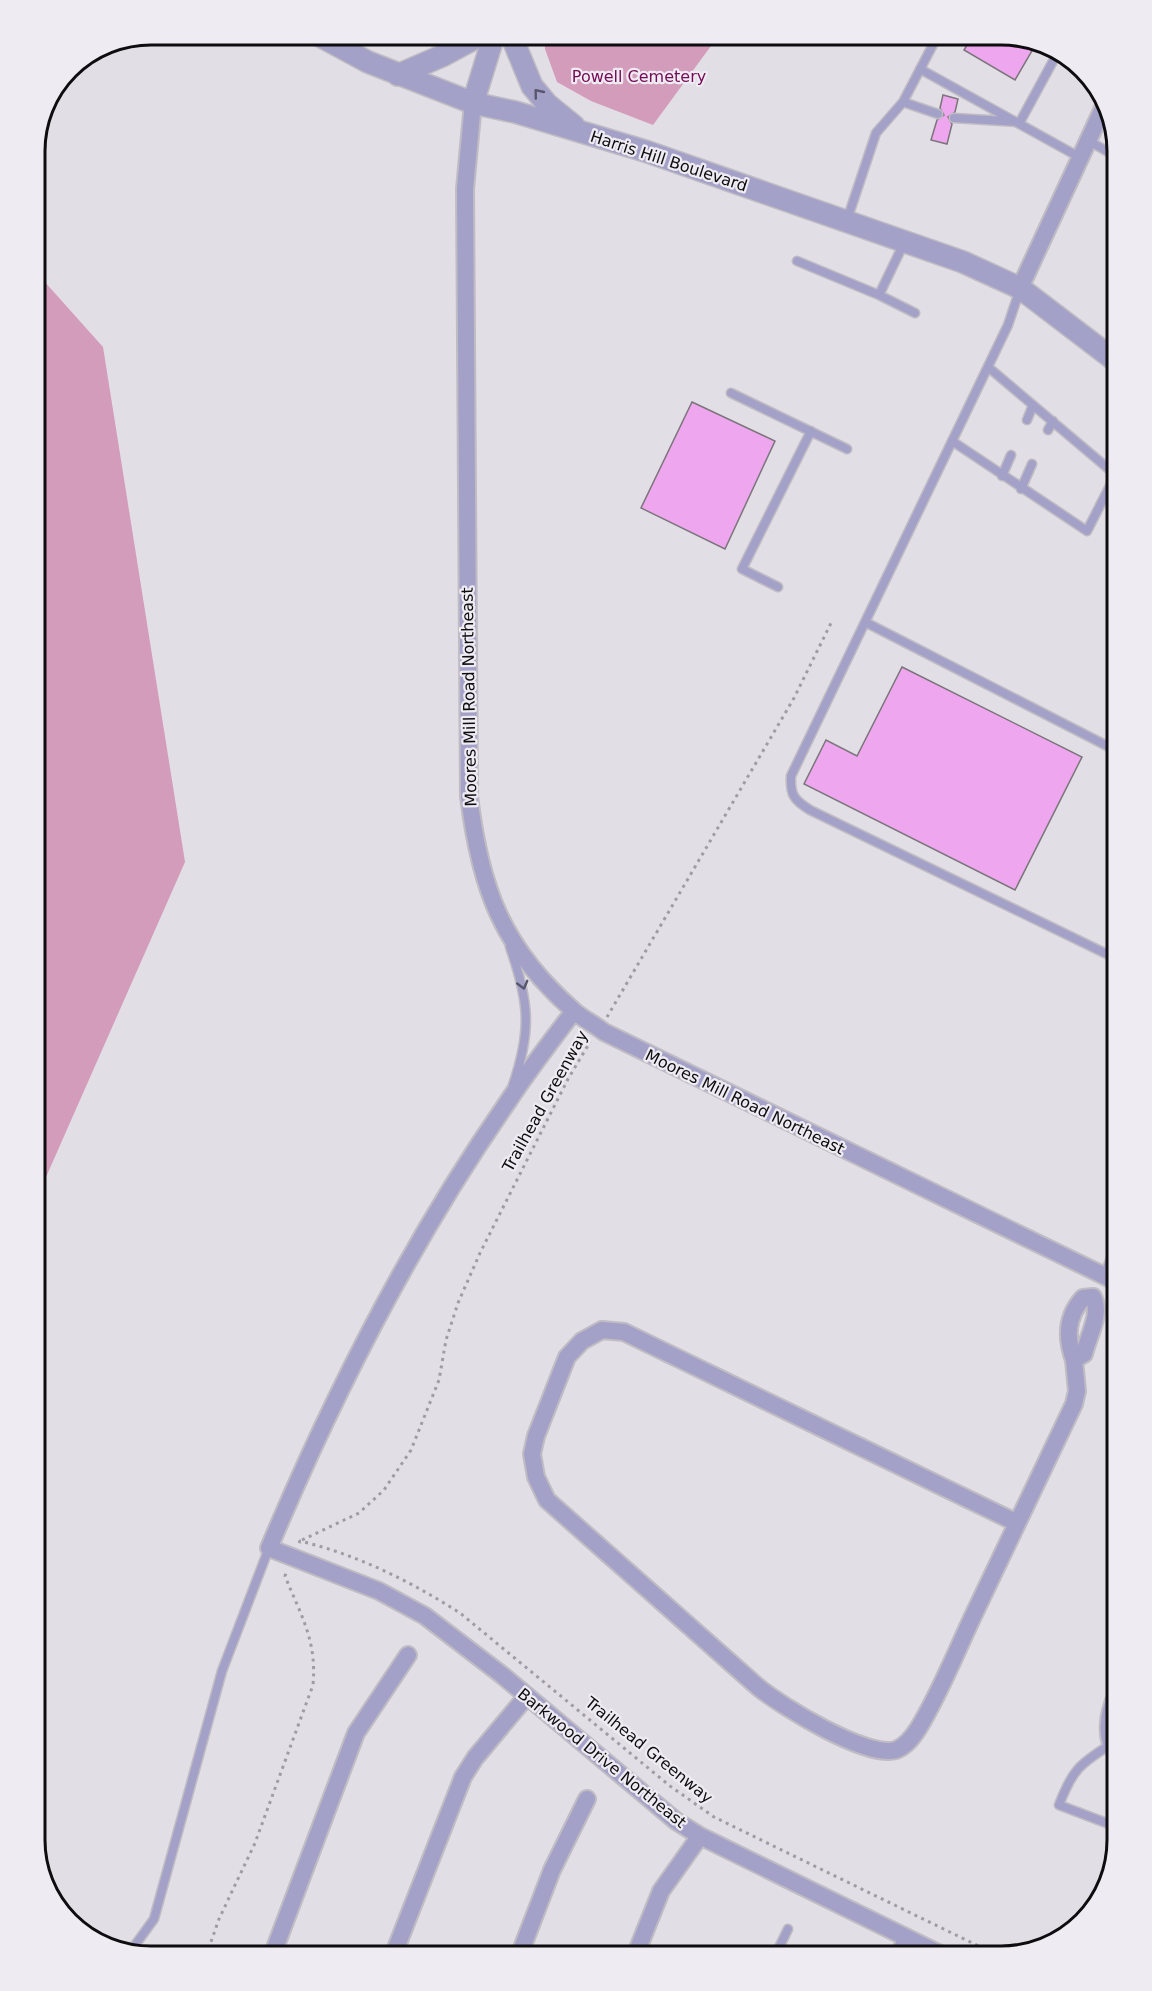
<svg xmlns="http://www.w3.org/2000/svg" width="1152" height="1991" font-family="'DejaVu Sans',sans-serif">
	<style>
		.green { fill: #d39cba }
		.building { fill: #eea7ee; stroke: #7b757b; stroke-width: 1.5 }
		.lines { fill: none; stroke-linecap: round; stroke-linejoin: round }
		.service-casing { stroke: #c0bcc3; stroke-width: 11 }
		.minor-casing { stroke: #c0bcc3; stroke-width: 20 }
		.tertiary-casing { stroke: #c0bcc3; stroke-width: 24 }
		.path { stroke: #a09ca3; stroke-width: 3; stroke-dasharray: 3 4.5; stroke-linecap: butt }
		.service { stroke: #a4a1c8; stroke-width: 8 }
		.minor { stroke: #a4a1c8; stroke-width: 16 }
		.tertiary { stroke: #a4a1c8; stroke-width: 21 }
		.oneway { stroke: #58566b }
		.labels { text-anchor: middle; dominant-baseline: central; stroke-width: 4.5; stroke-linejoin: round; paint-order: stroke }
		.park-label { font-size: 16px; fill: #770a55; stroke: #efebf3 }
		.street-label { font-size: 16px; fill: #0d0c0e; stroke: #efebf3 }
		.rim { fill: none; stroke: #0d0c0e; stroke-width: 3 }
	</style>
	<rect width="100%" height="100%" fill="#e2dee6"/>
	<path class="green" d="M 545,35 L 719,35 L 653,125 L 591,101 L 557,82 L 545,49 Z
		M 35,271 L 103,347 L 185,862 L 35,1202 Z"/>
	<path class="building" d="M 973,35 L 1009,35 L 1036,44 L 1015,80 L 964,50 Z
		M 943,95 L 958,99 L 955,112 L 948,117 L 952,124 L 947,144 L 931,140 L 937,120 L 944,115 L 940,108 Z
		M 692,402 L 775,441 L 725,549 L 641,508 Z
		M 902,667 L 1082,757 L 1015,890 L 804,784 L 826,740 L 857,756 Z"/>
	<g class="lines">
		<defs>
			<path id="service" d="M 920,69 L 1081,158
				M 903,102 L 938,114
				M 954,118 L 1020,122 L 1058,52
				M 1089,141 L 1117,157
				M 847,220 L 876,133 L 903,102 L 938,35
				M 797,261 L 879,295 L 915,313
				M 1020,289 L 1008,325 L 791,776 C 790,795 794,800 810,810 L 1117,959
				M 879,295 L 905,241
				M 988,367 L 1117,476
				M 731,393 L 847,449
				M 1027,420 L 1033,405
				M 1048,430 L 1053,421
				M 952,441 L 1087,531 L 1116,474
				M 1002,476 L 1011,455
				M 1021,489 L 1032,464
				M 778,587 L 742,569 L 811,431
				M 865,622 L 1117,751
				M 510,947 C 529,1001 532,1030 513,1085
				M 1104,1276 L 1117,1243
				M 1110,1745 C 1079,1764 1072,1771 1059,1805 L 1117,1827
				M 130,1952 L 154,1919 L 222,1671 L 269,1548
				M 775,1956 L 788,1929"/>
			<path id="minor" d="M 473,103 L 465,189 L 469,796 C 480,888 502,948 574,1011 C 583,1019 594,1024 604,1032 L 1117,1282
				M 1020,288 L 1106,102
				M 574,1011 C 551,1041 528,1071 507,1103 C 411,1241 334,1393 269,1548 L 379,1591 L 425,1616 L 502,1675 L 676,1821 L 700,1836 L 944,1956
				M 1093,1297 C 1102,1314 1088,1336 1084,1354 L 1074,1360 C 1066,1338 1066,1317 1083,1298 Z
				M 1017,1523 L 624,1332 L 602,1330 L 582,1341 L 567,1357 L 536,1436 L 532,1454 L 536,1477 L 547,1500 L 758,1687 C 781,1706 867,1759 896,1750 C 906,1746 912,1738 918,1729 C 940,1693 956,1652 974,1614 C 1008,1544 1041,1474 1074,1404 L 1077,1391 L 1074,1360
				M 1117,1755 C 1104,1738 1108,1713 1117,1694
				M 272,1956 L 356,1733 L 408,1655
				M 393,1956 L 463,1777 L 475,1758 L 526,1697
				M 519,1956 L 552,1870 L 587,1799
				M 635,1956 L 661,1891 L 700,1836
				M 898,1956 L 907,1938"/>
			<path id="tertiary" d="M 318,35 L 368,62 L 473,103 L 515,112 L 645,151 L 963,262 L 1020,288 L 1117,362
				M 511,35 L 532,86 L 547,104 L 574,126
				M 398,75 L 444,55 L 481,35
				M 473,103 L 494,35"/>
		</defs>
		<use href="#service" class="service-casing"/>
		<use href="#minor" class="minor-casing"/>
		<use href="#tertiary" class="tertiary-casing"/>
		<path class="path" d="M 607,1017 L 794,698 L 831,623
			M 302,1540 L 359,1513 L 384,1490 L 411,1450 L 439,1380 L 446,1340 L 458,1303 L 480,1253 L 568,1079 L 590,1042
			M 299,1543 L 300,1541 C 358,1555 410,1581 460,1613 L 670,1786 L 714,1817 L 999,1956
			M 206,1956 L 219,1919 L 255,1843 L 313,1685 C 317,1640 301,1616 285,1576 L 287,1571"/>
		<use href="#service" class="service"/>
		<use href="#minor" class="minor"/>
		<use href="#tertiary" class="tertiary"/>
	</g>
	<defs><path id="oneway-chevron" d="M-2-3.5L2.5 0L-2 3.5" fill="none" stroke-width="1.6" stroke-linecap="round" stroke-linejoin="round" transform="scale(1.5)"/></defs>
	<g class="oneway">
		<use href="#oneway-chevron" transform="translate(538 93) rotate(-129)"/>
		<use href="#oneway-chevron" transform="translate(523 985) rotate(75)"/>
	</g>
	<g class="labels">
		<g class="park-label">
			<text x="639" y="76">Powell Cemetery</text>
		</g>
		<g class="street-label">
			<text transform="translate(669 161) rotate(18)">Harris Hill Boulevard</text>
			<text transform="translate(469 697) rotate(-91)">Moores Mill Road Northeast</text>
			<text transform="translate(545 1101) rotate(-61)">Trailhead Greenway</text>
			<text transform="translate(745 1102) rotate(26)">Moores Mill Road Northeast</text>
			<text transform="translate(649 1750) rotate(39)">Trailhead Greenway</text>
			<text transform="translate(602 1758) rotate(39)">Barkwood Drive Northeast</text>
		</g>
	</g>
	<path d="M0 0H1152V1991H0ZM151 45H1001A106 106 0 0 1 1107 151V1840A106 106 0 0 1 1001 1946H151A106 106 0 0 1 45 1840V151A106 106 0 0 1 151 45Z" fill="#efebf3" fill-rule="evenodd"/>
	<path class="rim" d="M151 45H1001A106 106 0 0 1 1107 151V1840A106 106 0 0 1 1001 1946H151A106 106 0 0 1 45 1840V151A106 106 0 0 1 151 45Z"/>
</svg>
